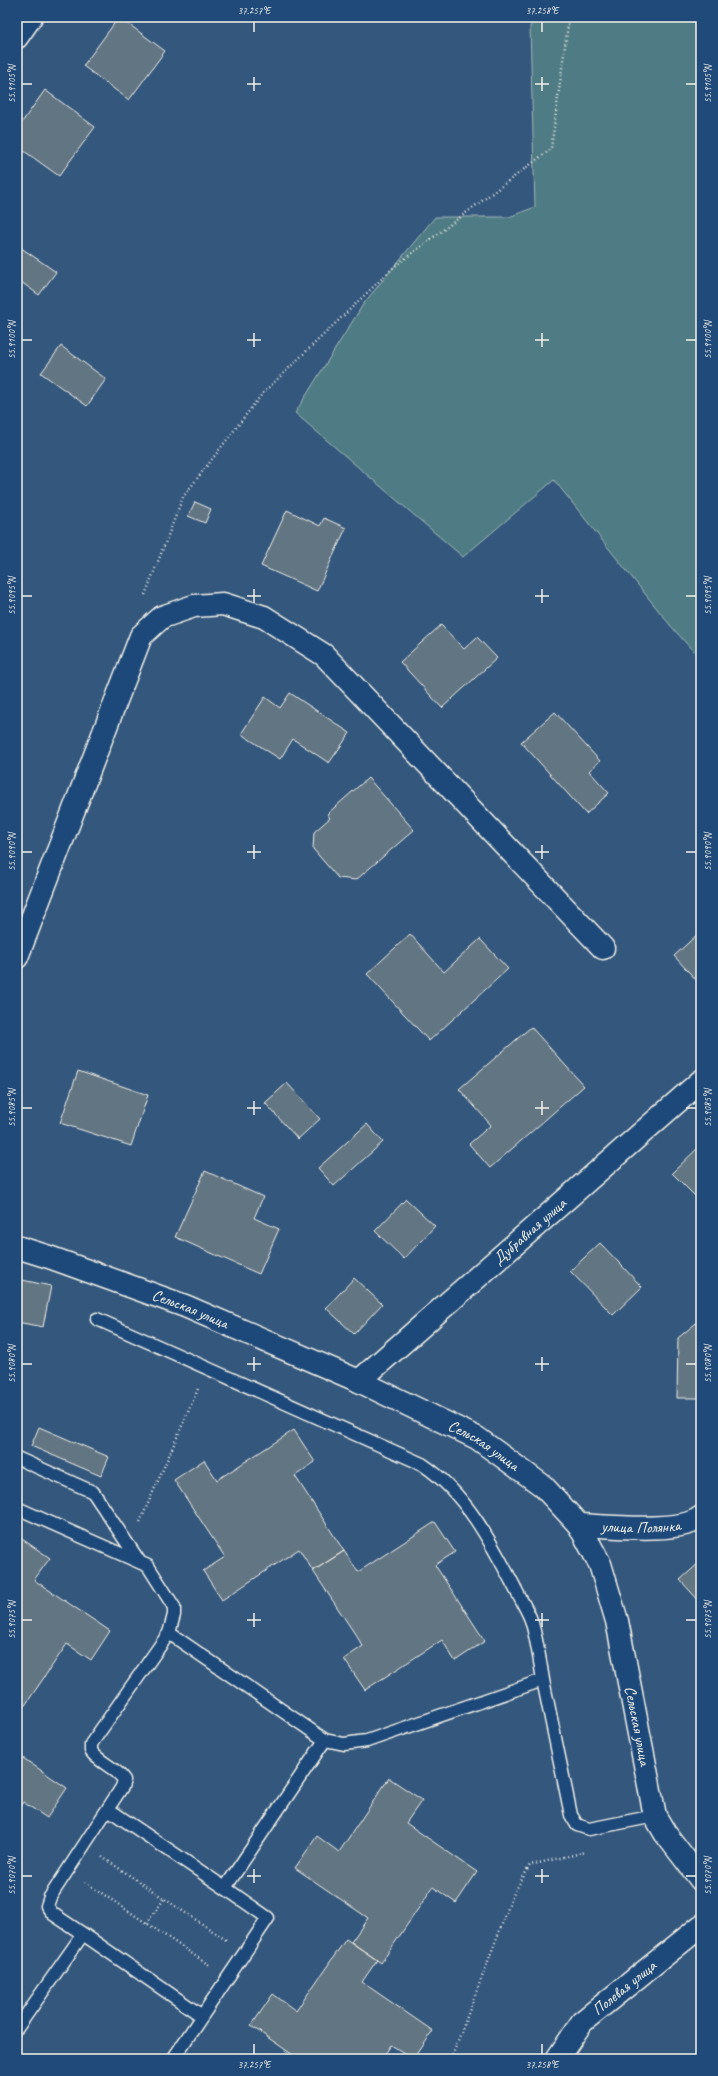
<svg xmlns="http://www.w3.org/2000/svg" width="718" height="2076" font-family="Caveat,sans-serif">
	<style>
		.green { fill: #507c84; stroke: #a2b6b6 }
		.building { fill: #627583; stroke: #f4f1e8 }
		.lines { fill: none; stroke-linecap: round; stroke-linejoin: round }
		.service-casing { stroke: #f4f1e8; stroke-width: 15 }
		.minor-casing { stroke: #f4f1e8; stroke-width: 25 }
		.path { stroke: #f4f1e8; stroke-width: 2.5; stroke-dasharray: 1 3; stroke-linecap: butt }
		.service { stroke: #1f4a7a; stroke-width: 12 }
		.minor { stroke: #1f4a7a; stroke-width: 22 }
		.ticks { fill: none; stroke: #f4f1e8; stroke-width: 1.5 }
		.labels { text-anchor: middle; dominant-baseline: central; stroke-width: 3.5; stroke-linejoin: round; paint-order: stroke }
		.street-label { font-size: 16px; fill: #f4f1e8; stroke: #1f4a7a }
		.neatline { fill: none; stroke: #f4f1e8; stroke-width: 1.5 }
		.ticks-label { font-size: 10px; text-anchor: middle; fill: #f4f1e8 }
	</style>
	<rect width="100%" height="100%" fill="#33577d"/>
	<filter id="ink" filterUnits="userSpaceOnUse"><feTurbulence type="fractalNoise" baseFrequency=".025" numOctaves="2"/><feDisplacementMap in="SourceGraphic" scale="8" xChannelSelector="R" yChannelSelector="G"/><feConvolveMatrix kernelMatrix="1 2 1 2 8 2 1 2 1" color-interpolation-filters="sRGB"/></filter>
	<g filter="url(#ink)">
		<path class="green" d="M 534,17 L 701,17 L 701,660 L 670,625 L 554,480 L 463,557 L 295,413 L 364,303 L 435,217 L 509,217 L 535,207 L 530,27 Z"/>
		<path class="building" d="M 119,17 L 165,51 L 129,100 L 83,66 Z
			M 45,90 L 95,127 L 59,176 L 17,146 L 17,129 Z
			M 17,245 L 56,272 L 39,295 L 17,279 Z
			M 61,346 L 106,379 L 87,406 L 41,373 Z
			M 195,502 L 211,509 L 205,523 L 188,516 Z
			M 287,510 L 320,526 L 324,518 L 346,528 L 317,591 L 261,566 Z
			M 441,625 L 464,649 L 477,637 L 497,658 L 442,708 L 400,662 Z
			M 290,693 L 350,733 L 329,763 L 293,739 L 280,759 L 241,734 L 265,697 L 280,708 Z
			M 555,712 L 600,761 L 589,771 L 609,793 L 586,814 L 521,742 Z
			M 368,778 L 414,830 L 356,880 L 338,878 L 313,849 L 314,832 L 330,818 L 327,814 Z
			M 701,931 L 701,985 L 674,956 Z
			M 410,934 L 444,972 L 480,939 L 508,969 L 429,1041 L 367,974 Z
			M 531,1027 L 584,1086 L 490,1168 L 469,1144 L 491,1125 L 459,1089 Z
			M 78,1071 L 148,1095 L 131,1146 L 60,1123 Z
			M 287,1083 L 320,1119 L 298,1139 L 265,1103 Z
			M 367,1124 L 383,1142 L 334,1186 L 318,1168 Z
			M 701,1145 L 701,1202 L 672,1173 Z
			M 205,1171 L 263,1197 L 254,1218 L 279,1229 L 259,1274 L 175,1237 Z
			M 406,1199 L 435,1226 L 404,1259 L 375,1231 Z
			M 600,1243 L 642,1287 L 613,1315 L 570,1271 Z
			M 354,1278 L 382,1304 L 354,1334 L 326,1308 Z
			M 17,1279 L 51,1286 L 43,1327 L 17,1322 Z
			M 701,1319 L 701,1398 L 677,1398 L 678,1338 Z
			M 39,1427 L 109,1457 L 101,1476 L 31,1446 Z
			M 294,1430 L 315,1462 L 295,1476 L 344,1551 L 313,1571 L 299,1549 L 222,1600 L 203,1571 L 225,1557 L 174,1480 L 204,1460 L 217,1480 Z
			M 435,1522 L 455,1552 L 435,1565 L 485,1641 L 455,1661 L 442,1640 L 365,1690 L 344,1659 L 363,1646 L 313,1571 L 344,1551 L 358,1572 Z
			M 19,1537 L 50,1558 L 34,1580 L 110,1631 L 91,1660 L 67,1644 L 17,1717 L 17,1539 Z
			M 701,1561 L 701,1603 L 680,1580 Z
			M 17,1754 L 67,1788 L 47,1818 L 23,1802 L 17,1811 Z
			M 389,1778 L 422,1800 L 406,1823 L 477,1872 L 456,1903 L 433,1887 L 381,1963 L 351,1942 L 368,1918 L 295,1868 L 317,1836 L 339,1852 Z
			M 346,1939 L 377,1960 L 362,1982 L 433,2031 L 414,2059 L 391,2045 L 382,2059 L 299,2059 L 251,2026 L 273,1994 L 296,2011 Z
			M 17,1944 L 22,1947 L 17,1955 Z"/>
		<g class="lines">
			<defs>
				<path id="service" d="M 97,1319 L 422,1464 C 466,1493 492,1544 516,1590 C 521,1601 529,1612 532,1623 C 537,1641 540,1661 543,1680 L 367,1741 L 344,1744 L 325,1740 L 225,1888 L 268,1918 L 173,2059
					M 17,1458 L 93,1492 L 139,1561
					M 17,1508 L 148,1566 L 174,1607 L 174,1615 L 169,1633
					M 543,1680 L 571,1815 L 577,1825 L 589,1829 L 655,1816
					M 108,1809 L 225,1888
					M 83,1934 L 202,2016
					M 17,2028 L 83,1934 L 53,1914 L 47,1906 L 50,1897 L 122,1787 L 124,1780 C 116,1767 99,1763 91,1751 L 91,1744 L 169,1633 L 325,1740"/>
				<g id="minor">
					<path d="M 17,37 L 31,17"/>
					<path d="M 17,957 L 141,636 L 162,617 L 194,606 L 223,604 L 264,617 L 324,655 L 603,948"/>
					<path id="s1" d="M 17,1247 L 49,1257 L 185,1306 L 359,1381 L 477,1438 L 543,1486 L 579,1525 L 600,1564 L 617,1621 L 655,1816 L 665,1833 L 701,1880"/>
					<path id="s2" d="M 359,1381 L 701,1081"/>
					<path id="s3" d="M 579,1525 C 606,1526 681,1534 701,1517"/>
					<path id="s4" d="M 557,2059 L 582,2022 L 701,1926"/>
				</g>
			</defs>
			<use href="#service" class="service-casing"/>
			<use href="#minor" class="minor-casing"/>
			<path class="path" d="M 145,595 L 183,497 L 262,394 L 395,266 L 551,149 L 569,17
				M 140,1522 L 198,1389
				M 102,1857 L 226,1940
				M 85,1882 L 209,1965
				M 147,1923 L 164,1899
				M 451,2059 L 513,1895 L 530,1865 L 586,1852"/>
			<use href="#service" class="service"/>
			<use href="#minor" class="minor"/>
		</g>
	</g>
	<path class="ticks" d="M 254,22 L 254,32M 542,22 L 542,32M 254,77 L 254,91M 542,77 L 542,91M 22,84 L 32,84M 247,84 L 261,84M 535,84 L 549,84M 686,84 L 696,84M 254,333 L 254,347M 542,333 L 542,347M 22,340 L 32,340M 247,340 L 261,340M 535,340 L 549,340M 686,340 L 696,340M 254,589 L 254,603M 542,589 L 542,603M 22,596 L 32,596M 247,596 L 261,596M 535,596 L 549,596M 686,596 L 696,596M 254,845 L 254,859M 542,845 L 542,859M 22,852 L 32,852M 247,852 L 261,852M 535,852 L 549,852M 686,852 L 696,852M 254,1101 L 254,1115M 542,1101 L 542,1115M 22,1108 L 32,1108M 247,1108 L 261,1108M 535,1108 L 549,1108M 686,1108 L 696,1108M 254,1357 L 254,1371M 542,1357 L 542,1371M 22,1364 L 32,1364M 247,1364 L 261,1364M 535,1364 L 549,1364M 686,1364 L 696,1364M 254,1613 L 254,1627M 542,1613 L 542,1627M 22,1620 L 32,1620M 247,1620 L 261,1620M 535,1620 L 549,1620M 686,1620 L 696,1620M 254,1869 L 254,1883M 542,1869 L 542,1883M 22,1876 L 32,1876M 247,1876 L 261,1876M 535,1876 L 549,1876M 686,1876 L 696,1876M 254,2044 L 254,2054M 542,2044 L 542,2054"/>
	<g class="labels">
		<g class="street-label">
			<text stroke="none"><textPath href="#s2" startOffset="227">Дубравная улица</textPath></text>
			<text stroke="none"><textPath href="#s1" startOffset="184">Сельская улица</textPath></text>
			<text stroke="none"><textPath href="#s1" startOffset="508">Сельская улица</textPath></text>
			<text stroke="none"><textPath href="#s3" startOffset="62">улица Полянка</textPath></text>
			<text stroke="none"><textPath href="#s1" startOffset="844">Сельская улица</textPath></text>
			<text stroke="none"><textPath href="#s4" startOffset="99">Полевая улица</textPath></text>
		</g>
	</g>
	<rect width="718" height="2076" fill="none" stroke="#1f4a7a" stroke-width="44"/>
	<rect x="22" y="22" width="674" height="2032" class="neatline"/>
	<g class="ticks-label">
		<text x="254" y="14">37.257°E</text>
		<text x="542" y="14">37.258°E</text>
		<text transform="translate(11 84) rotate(-90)" y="4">55.9105°N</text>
		<text transform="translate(707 84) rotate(-90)" y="4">55.9105°N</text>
		<text transform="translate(11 340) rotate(-90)" y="4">55.9100°N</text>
		<text transform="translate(707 340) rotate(-90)" y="4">55.9100°N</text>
		<text transform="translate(11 596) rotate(-90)" y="4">55.9095°N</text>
		<text transform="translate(707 596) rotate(-90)" y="4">55.9095°N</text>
		<text transform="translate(11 852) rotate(-90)" y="4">55.9090°N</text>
		<text transform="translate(707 852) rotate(-90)" y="4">55.9090°N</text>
		<text transform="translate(11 1108) rotate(-90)" y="4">55.9085°N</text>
		<text transform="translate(707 1108) rotate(-90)" y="4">55.9085°N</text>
		<text transform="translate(11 1364) rotate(-90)" y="4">55.9080°N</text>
		<text transform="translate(707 1364) rotate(-90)" y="4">55.9080°N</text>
		<text transform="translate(11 1620) rotate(-90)" y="4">55.9075°N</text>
		<text transform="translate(707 1620) rotate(-90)" y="4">55.9075°N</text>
		<text transform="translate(11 1876) rotate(-90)" y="4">55.9070°N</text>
		<text transform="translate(707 1876) rotate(-90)" y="4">55.9070°N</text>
		<text x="254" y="2068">37.257°E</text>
		<text x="542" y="2068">37.258°E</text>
	</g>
</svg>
